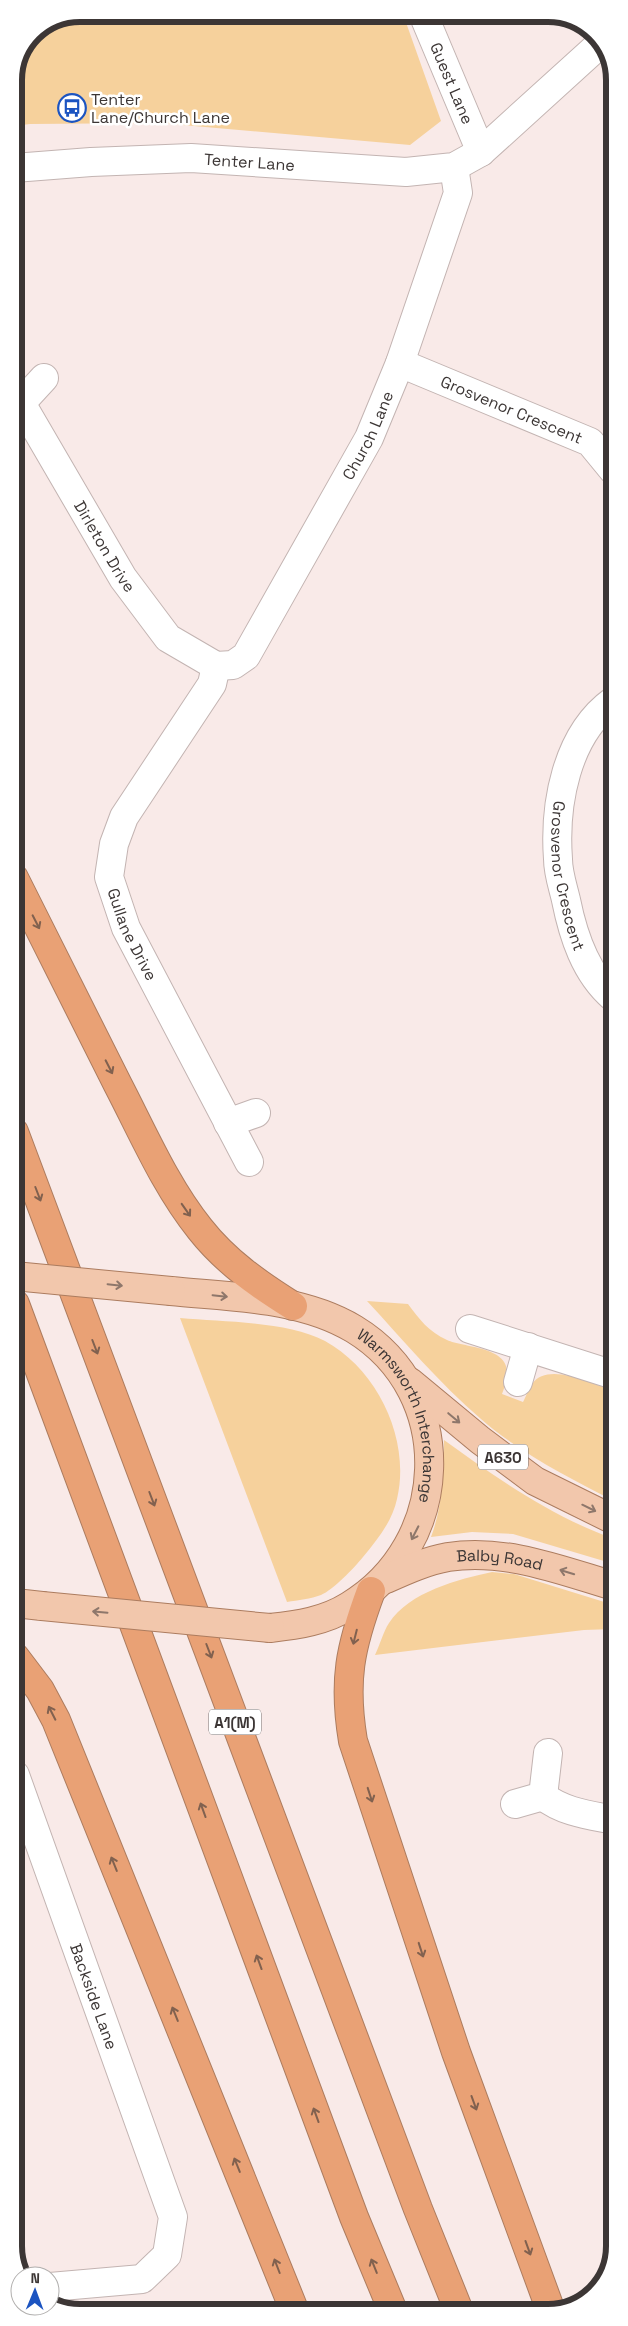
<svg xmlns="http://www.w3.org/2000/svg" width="628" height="2326" font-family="'Space Grotesk',sans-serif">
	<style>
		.green { fill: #f6d19c }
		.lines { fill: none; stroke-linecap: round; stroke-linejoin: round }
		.minor-casing { stroke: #c3b4b2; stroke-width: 30 }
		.primary-casing { stroke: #ac7c5f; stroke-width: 30 }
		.motorway-casing { stroke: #ac7c5f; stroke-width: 30 }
		.minor { stroke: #fff; stroke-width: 28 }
		.primary { stroke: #f2c7ac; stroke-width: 28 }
		.motorway { stroke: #e9a175; stroke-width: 28 }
		.primary-bridge-casing { stroke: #ac7c5f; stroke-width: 30; stroke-linecap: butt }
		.primary-bridge { stroke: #f2c7ac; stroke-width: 28 }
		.oneway { stroke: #81614f }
		.oneway2 { stroke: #8e776b }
		.labels { text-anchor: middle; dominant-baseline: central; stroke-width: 5; stroke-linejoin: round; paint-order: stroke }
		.shield { fill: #fff; stroke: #767272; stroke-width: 1 }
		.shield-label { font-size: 15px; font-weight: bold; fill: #3c3635 }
		.street-label { font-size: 16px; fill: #3c3635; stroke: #fff }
		.poi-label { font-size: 16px; fill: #3c3635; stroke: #fff; text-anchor: start }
		.rim { fill: none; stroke: #3c3635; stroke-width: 6 }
	</style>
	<rect width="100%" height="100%" fill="#f9eae8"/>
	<path class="green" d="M 81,14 L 403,14 L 441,121 L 410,145 L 160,123 L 30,124 L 14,126 L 14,81 L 34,33 Z
		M 367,1301 L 408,1304 C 419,1319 429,1332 447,1340 C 464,1348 511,1346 507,1376 C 507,1382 504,1388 502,1394 L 523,1402 C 526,1397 528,1389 532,1384 C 548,1361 592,1384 614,1391 L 614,1501 C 568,1477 520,1453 481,1419 C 440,1384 404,1341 367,1301 Z
		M 180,1318 C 223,1322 287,1321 325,1341 C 378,1370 411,1440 397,1499 C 392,1522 377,1540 363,1557 C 354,1568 333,1590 321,1595 C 311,1599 298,1600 287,1602 Z
		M 444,1440 C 498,1479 551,1516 614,1539 L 614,1564 L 513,1534 L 472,1532 L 431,1537 C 443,1505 443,1474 444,1440 Z
		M 492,1572 L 514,1574 L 614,1605 L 614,1629 L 584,1630 L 375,1655 C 380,1645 383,1632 389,1623 C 409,1592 459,1579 492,1572 Z"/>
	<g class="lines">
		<defs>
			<g id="minor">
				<path id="s1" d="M 423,14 L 481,152"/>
				<path id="s2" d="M 14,168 L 91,162 L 191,158 L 406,172 L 454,167 L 481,152 L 600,44"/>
				<path id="s3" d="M 400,363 L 590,442 L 613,470"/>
				<path d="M 14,403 L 21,403 L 44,378"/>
				<path id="s4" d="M 21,403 L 123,578 L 168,638 L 216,666"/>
				<path id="s5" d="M 216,666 L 233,665 L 246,656 L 369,438 L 400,363 L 458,193 L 454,167"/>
				<path id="s6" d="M 216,666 L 212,684 L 124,817 L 114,844 L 109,877 L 126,928 L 249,1162"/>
				<path id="s7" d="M 613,701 C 566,735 554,805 558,859 C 558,873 563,887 566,900 C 573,935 585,973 613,997"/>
				<path d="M 228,1123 L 256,1113"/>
				<path d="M 470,1329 L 614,1375"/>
				<path d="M 518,1382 L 528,1347"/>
				<path id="s8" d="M 15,1775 L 173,2217 L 167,2255 L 142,2279 L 50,2287"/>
				<path d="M 543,1796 C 563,1812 589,1815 614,1820"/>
				<path d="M 515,1804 L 543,1796 L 548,1753"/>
			</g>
			<g id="primary">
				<path id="s9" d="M 171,1291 C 231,1297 301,1297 354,1329 C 459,1393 451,1545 349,1606 C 325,1621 298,1625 270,1628"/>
				<path d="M 410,1382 L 480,1440 L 535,1481 L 614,1520"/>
				<path id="s10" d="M 386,1579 C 406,1570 426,1561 448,1557 C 505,1548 560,1570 614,1586"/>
				<path d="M 15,1603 L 42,1606"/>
			</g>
			<path id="motorway" d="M 14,878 C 49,947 84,1016 118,1085 C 143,1133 166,1187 200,1229 C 226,1262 258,1284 293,1306
				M 14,1132 L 418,2209 L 459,2311
				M 15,1304 L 354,2217 L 393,2311
				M 371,1591 C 350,1647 343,1681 353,1741 L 456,2052 L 551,2311
				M 15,1657 L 40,1690 L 56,1720 L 295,2312"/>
		</defs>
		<use href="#minor" class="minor-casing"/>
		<use href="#primary" class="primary-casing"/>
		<use href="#motorway" class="motorway-casing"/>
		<use href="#minor" class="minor"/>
		<use href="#primary" class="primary"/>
		<use href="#motorway" class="motorway"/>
		<defs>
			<path id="primary-bridge" d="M 14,1276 L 171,1291
				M 42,1606 L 270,1628"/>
		</defs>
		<use href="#primary-bridge" class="primary-bridge-casing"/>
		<use href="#primary-bridge" class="primary-bridge"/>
	</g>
	<defs><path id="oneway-shaft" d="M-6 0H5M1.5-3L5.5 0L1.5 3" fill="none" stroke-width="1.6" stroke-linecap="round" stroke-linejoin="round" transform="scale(1.25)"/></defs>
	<g class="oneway">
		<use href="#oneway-shaft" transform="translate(36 922) rotate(63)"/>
		<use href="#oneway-shaft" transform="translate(109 1067) rotate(63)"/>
		<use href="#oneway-shaft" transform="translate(38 1194) rotate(69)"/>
		<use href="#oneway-shaft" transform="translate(186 1210) rotate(55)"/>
		<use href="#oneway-shaft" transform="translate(95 1347) rotate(69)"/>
		<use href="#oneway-shaft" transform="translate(152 1499) rotate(69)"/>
		<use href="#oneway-shaft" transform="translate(355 1637) rotate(104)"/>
		<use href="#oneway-shaft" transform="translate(209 1651) rotate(69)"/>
		<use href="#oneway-shaft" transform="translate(52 1713) rotate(-117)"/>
		<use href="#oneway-shaft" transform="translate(370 1795) rotate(72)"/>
		<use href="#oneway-shaft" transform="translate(203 1810) rotate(-110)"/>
		<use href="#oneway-shaft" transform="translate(114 1864) rotate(-112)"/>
		<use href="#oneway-shaft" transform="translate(421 1950) rotate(72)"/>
		<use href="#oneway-shaft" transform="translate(259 1962) rotate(-110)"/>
		<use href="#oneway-shaft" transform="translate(175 2014) rotate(-112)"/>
		<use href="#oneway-shaft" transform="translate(474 2103) rotate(70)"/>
		<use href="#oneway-shaft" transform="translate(316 2115) rotate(-110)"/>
		<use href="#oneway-shaft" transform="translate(237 2165) rotate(-112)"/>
		<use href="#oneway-shaft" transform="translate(528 2248) rotate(70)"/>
		<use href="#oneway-shaft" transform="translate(277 2266) rotate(-111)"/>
		<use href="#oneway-shaft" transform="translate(374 2266) rotate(-112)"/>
	</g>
	<g class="oneway2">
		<use href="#oneway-shaft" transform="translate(115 1285) rotate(6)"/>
		<use href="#oneway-shaft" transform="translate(220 1296) rotate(6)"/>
		<use href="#oneway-shaft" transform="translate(454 1418) rotate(40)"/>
		<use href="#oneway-shaft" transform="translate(589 1508) rotate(26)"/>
		<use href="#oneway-shaft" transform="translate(415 1533) rotate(117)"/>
		<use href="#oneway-shaft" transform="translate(567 1572) rotate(-163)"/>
		<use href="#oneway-shaft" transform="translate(100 1612) rotate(-175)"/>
	</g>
	<defs>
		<symbol id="bus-ring" viewBox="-11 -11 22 22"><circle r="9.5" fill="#fff" stroke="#1c54c1" stroke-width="1.5"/><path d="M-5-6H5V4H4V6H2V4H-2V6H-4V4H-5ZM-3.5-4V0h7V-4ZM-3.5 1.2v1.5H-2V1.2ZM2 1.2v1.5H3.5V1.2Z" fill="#1c54c1"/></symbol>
	</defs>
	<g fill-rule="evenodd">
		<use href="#bus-ring" x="56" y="92" width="32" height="32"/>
	</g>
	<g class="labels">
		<g class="shield">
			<rect x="478" y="1444.5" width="50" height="25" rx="4"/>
			<rect x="209" y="1709.5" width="52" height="25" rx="4"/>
		</g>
		<g class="shield-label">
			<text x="503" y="1457">A630</text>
			<text x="235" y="1722">A1(M)</text>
		</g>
		<g class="street-label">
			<text stroke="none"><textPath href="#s1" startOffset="75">Guest Lane</textPath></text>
			<text stroke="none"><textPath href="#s2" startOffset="236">Tenter Lane</textPath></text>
			<text stroke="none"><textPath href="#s3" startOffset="121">Grosvenor Crescent</textPath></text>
			<text stroke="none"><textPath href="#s5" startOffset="285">Church Lane</textPath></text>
			<text stroke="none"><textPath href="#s4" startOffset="166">Dirleton Drive</textPath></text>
			<text stroke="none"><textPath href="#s7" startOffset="192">Grosvenor Crescent</textPath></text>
			<text stroke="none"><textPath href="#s6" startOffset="302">Gullane Drive</textPath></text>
			<text stroke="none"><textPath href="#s9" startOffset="292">Warmsworth Interchange</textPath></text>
			<text stroke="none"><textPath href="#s10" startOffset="118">Balby Road</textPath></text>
			<text stroke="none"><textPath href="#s8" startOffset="235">Backside Lane</textPath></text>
		</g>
		<g class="poi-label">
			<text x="91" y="99">Tenter<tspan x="91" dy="18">Lane/Church Lane</tspan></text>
		</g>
	</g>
	<path d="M0 0H628V2326H0ZM80 22H548A58 58 0 0 1 606 80V2246A58 58 0 0 1 548 2304H80A58 58 0 0 1 22 2246V80A58 58 0 0 1 80 22Z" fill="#fff" fill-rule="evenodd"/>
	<path class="rim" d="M80 22H548A58 58 0 0 1 606 80V2246A58 58 0 0 1 548 2304H80A58 58 0 0 1 22 2246V80A58 58 0 0 1 80 22Z"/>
	<g transform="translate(35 2291) rotate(1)"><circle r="24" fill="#ffffff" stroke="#b1afae"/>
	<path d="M0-4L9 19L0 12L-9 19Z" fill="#1c54c1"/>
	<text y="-8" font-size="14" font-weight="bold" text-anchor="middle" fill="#3c3635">N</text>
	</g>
</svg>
